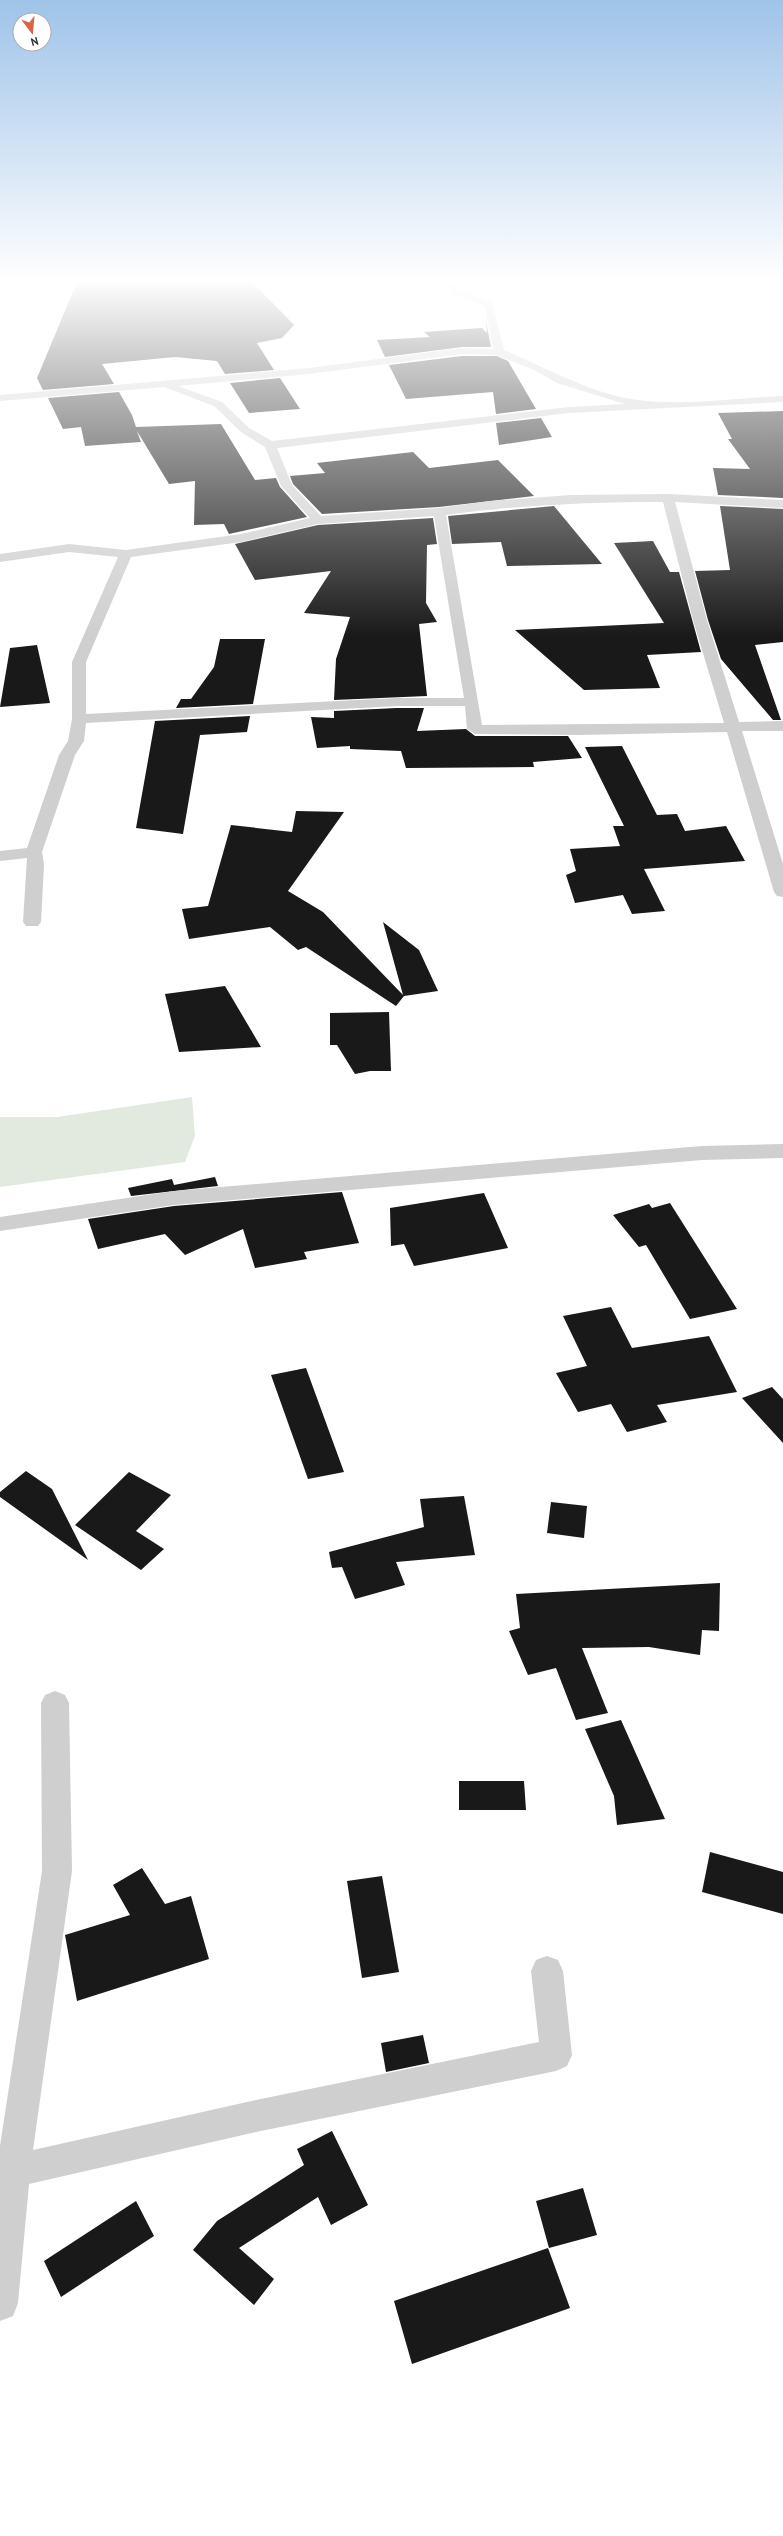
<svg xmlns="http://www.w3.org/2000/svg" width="783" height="2536" font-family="'PT Sans',sans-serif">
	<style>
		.green { fill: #e2eadf }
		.building { fill: #191919 }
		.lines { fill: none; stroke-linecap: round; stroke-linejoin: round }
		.street { fill: #cfcfcf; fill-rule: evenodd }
	</style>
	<rect width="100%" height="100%" fill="#fff"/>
	<path class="green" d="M 192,1097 L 195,1136 L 185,1162 L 0,1187 L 0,1117 L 57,1117 Z"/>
	<path class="building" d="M 77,282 L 252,282 L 294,325 L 282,338 L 257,343 L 274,370 L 225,374 L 217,361 L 175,357 L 102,364 L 114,384 L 43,390 L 37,378 Z
		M 486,321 L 491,347 L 462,347 L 385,357 L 377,340 L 430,337 L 424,332 L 482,328 L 487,333 Z
		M 462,356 L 497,356 L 508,361 L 536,409 L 496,414 L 493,392 L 406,399 L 389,365 Z
		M 280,378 L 300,409 L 249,413 L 230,383 Z
		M 119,392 L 132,415 L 136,427 L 221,424 L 255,480 L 276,478 L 280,487 L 307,517 L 229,534 L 224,524 L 194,525 L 195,481 L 169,484 L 137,431 L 141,442 L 85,446 L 81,427 L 63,429 L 48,398 Z
		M 783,411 L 783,498 L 718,495 L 713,468 L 750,469 L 728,439 L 732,439 L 718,413 Z
		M 541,418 L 552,437 L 499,445 L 496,423 Z
		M 413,452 L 429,468 L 498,460 L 534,496 L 439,507 L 322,514 L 293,484 L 290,476 L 325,473 L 317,463 Z
		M 554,506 L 602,564 L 507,566 L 501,542 L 452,544 L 448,516 Z
		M 720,506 L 783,509 L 783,642 L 755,645 L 781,720 L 773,720 L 721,659 L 708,620 L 695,571 L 730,570 Z
		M 433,518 L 437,544 L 427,545 L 426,603 L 437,622 L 419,624 L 427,696 L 334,700 L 336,659 L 350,617 L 304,613 L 331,571 L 255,580 L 235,544 L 318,525 Z
		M 653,541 L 670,572 L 679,572 L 701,652 L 647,655 L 660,688 L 584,690 L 515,630 L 664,623 L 614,543 Z
		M 220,639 L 265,639 L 253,704 L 176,708 L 181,699 L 191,699 L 214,667 Z
		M 37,645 L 50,703 L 0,707 L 10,648 Z
		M 397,708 L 424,708 L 417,731 L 466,729 L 475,736 L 568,736 L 582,758 L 533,762 L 534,767 L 406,768 L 401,751 L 350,749 L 350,746 L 317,748 L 311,717 L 334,718 L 334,711 Z
		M 250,716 L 247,732 L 200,735 L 183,834 L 136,828 L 155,721 Z
		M 622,746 L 657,815 L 677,814 L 685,831 L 726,826 L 745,861 L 644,869 L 665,911 L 632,914 L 623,895 L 575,903 L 566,875 L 576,871 L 570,849 L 620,846 L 613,826 L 624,826 L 585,747 Z
		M 296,811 L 344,812 L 288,891 L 323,912 L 403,995 L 383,922 L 419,950 L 438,991 L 404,996 L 396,1006 L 306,947 L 298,950 L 270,927 L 189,939 L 182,909 L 208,906 L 231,825 L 292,832 Z
		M 225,986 L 261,1047 L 179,1052 L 165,994 Z
		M 389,1012 L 391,1071 L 370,1071 L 355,1074 L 337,1045 L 330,1045 L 330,1013 Z
		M 215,1177 L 218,1186 L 131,1196 L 128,1188 L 172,1179 L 174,1185 Z
		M 342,1192 L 359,1243 L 304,1252 L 307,1259 L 255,1268 L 243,1229 L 185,1255 L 165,1234 L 98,1249 L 88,1219 L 174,1206 Z
		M 484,1193 L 508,1248 L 414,1266 L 404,1244 L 391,1246 L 390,1208 Z
		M 670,1203 L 737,1309 L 690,1319 L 646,1245 L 639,1247 L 613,1215 L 649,1204 L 652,1208 Z
		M 611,1307 L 632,1348 L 709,1336 L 737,1392 L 657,1405 L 667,1422 L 627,1432 L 611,1404 L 578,1412 L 556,1373 L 587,1366 L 563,1316 Z
		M 306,1368 L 344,1472 L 308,1479 L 271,1375 Z
		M 772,1387 L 783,1399 L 783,1443 L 742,1398 Z
		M 26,1471 L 52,1489 L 88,1560 L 0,1497 L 0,1492 Z
		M 129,1472 L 171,1495 L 136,1531 L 164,1549 L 141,1570 L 75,1525 Z
		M 464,1496 L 475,1555 L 396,1562 L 405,1585 L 355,1599 L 342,1567 L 332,1568 L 329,1552 L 424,1527 L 420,1499 Z
		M 551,1502 L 587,1506 L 584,1538 L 547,1533 Z
		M 720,1583 L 719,1631 L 702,1630 L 700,1655 L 649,1647 L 582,1648 L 608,1713 L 576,1720 L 556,1668 L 528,1675 L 509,1631 L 520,1628 L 516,1594 Z
		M 621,1720 L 665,1819 L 617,1825 L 614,1796 L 585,1729 Z
		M 459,1781 L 524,1781 L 526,1810 L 459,1810 Z
		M 710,1852 L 783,1872 L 783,1914 L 702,1892 Z
		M 142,1868 L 165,1904 L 191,1896 L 209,1959 L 77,2001 L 65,1935 L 130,1915 L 113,1885 Z
		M 382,1876 L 399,1972 L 362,1978 L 347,1881 Z
		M 423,2035 L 429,2063 L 386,2072 L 381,2043 Z
		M 332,2131 L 368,2205 L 331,2225 L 318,2197 L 239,2248 L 274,2279 L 254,2305 L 193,2250 L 217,2221 L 304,2165 L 297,2149 Z
		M 583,2188 L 597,2235 L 549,2248 L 536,2201 Z
		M 136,2201 L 154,2236 L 61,2297 L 44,2261 Z
		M 548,2248 L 570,2308 L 412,2364 L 394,2301 Z"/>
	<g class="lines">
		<path class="street" d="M 441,281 L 451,281 L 457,289 L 492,302 L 504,350 C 545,367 586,391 631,399 C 680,407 734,398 783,396 L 783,402 L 569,413 L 277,448 L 292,485 L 321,516 L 439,508 L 490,501 L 571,495 L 668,494 L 783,500 L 783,508 L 675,502 L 707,620 L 739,722 L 783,721 L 783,731 L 742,731 L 783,864 L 783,897 L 777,896 L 774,892 L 727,732 L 579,735 L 475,734 L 467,729 L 465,706 L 397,706 L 86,723 L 84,741 L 75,755 L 42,852 L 44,865 L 41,922 L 38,926 L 26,926 L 23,922 L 27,858 L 0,861 L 0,851 L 27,848 L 59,755 L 68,741 L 72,719 L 72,662 L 118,557 L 69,552 L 0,562 L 0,554 L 69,544 L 126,550 L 241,534 L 310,518 L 281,486 L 265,447 L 241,432 L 214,406 L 164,387 L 0,401 L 0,395 L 309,368 L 462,348 L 493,349 L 485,306 L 451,293 ZM 462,354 L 497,355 L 534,370 L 557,383 L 625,404 L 569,407 L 272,441 L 249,428 L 222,402 L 178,386 L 309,374 ZM 663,502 L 693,620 L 724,723 L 482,725 L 446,515 C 518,505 590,502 663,502 ZM 434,516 L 464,698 L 397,698 L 86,714 L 86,662 L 131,557 L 241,542 L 318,524 Z
			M 783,1144 L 783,1158 L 702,1160 L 174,1205 L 0,1231 L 0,1217 L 174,1191 L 702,1146 Z
			M 55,1691 L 65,1695 L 69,1703 L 72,1871 L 33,2150 L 256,2100 L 539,2042 L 531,1971 L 536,1960 L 547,1956 L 558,1960 L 563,1971 L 572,2055 L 567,2066 L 556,2071 L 256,2132 L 29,2184 L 18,2303 L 13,2316 L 0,2321 L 0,2146 L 42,1871 L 41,1703 L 45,1695 Z"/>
	</g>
	<linearGradient id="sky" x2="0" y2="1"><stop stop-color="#9fc3e9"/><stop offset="0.44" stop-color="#fff"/><stop offset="1" stop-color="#fff" stop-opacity="0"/></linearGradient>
	<rect width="783" height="637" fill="url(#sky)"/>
	<g transform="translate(32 32) rotate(164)"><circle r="19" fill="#ffffff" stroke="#adadad"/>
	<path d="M0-3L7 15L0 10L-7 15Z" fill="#d66647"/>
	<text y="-6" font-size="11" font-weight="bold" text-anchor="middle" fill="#323232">N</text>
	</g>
</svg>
